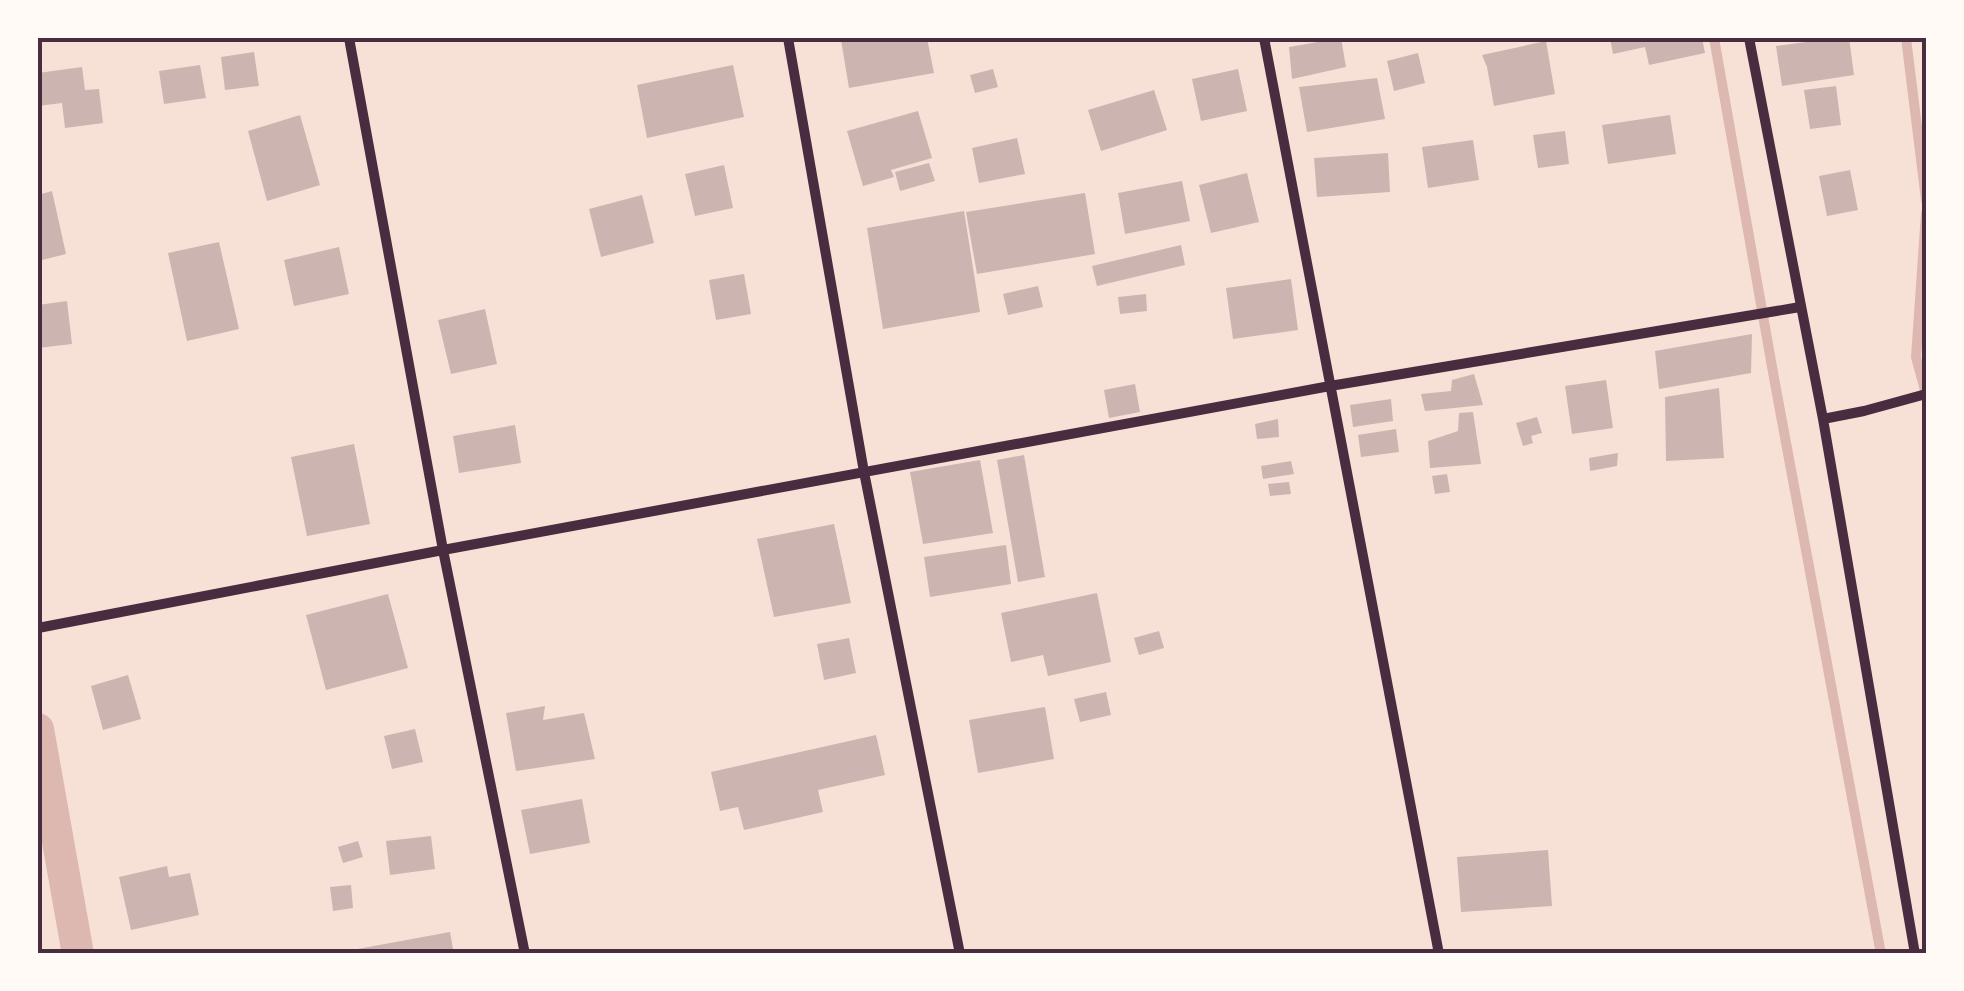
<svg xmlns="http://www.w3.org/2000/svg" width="1964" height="991" font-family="'Asap Condensed',sans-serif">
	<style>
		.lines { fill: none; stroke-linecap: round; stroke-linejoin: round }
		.stream { stroke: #dcb8b0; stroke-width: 10 }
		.canal { stroke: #dcb8b0; stroke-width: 32 }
		.building { fill: #ccb4b1 }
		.minor { stroke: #4a2c40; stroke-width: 10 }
		.neatline { fill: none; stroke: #4a2c40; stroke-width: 4 }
	</style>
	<rect width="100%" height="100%" fill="#f7e1d7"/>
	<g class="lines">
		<path class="stream" d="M 1714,38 L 1774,378 L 1881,954
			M 1906,38 L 1926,200
			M 1926,213 L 1916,357 L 1926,394"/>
		<path class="canal" d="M 38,729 L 78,954"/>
	</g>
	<path class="building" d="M 857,38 L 927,38 L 934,73 L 849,88 L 841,40 Z
		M 1341,38 L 1346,67 L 1292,79 L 1289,47 Z
		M 1610,38 L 1702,38 L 1705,53 L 1649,65 L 1645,47 L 1613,54 Z
		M 1837,38 L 1849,38 L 1854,75 L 1782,86 L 1776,46 Z
		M 1546,41 L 1555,94 L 1494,106 L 1487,67 L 1482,55 Z
		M 254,52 L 259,86 L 225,90 L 221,57 Z
		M 1418,53 L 1425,83 L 1394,91 L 1387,61 Z
		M 200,65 L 206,98 L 164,104 L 159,71 Z
		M 733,65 L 744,117 L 647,138 L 637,85 Z
		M 82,67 L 85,90 L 99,89 L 103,123 L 65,128 L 62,103 L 38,106 L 38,73 Z
		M 993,69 L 998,87 L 975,93 L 970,75 Z
		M 1238,69 L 1247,111 L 1201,121 L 1192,79 Z
		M 1377,78 L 1385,119 L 1307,132 L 1299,87 Z
		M 1836,86 L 1841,125 L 1810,129 L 1804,90 Z
		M 1154,90 L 1167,130 L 1101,151 L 1088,110 Z
		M 918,111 L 932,158 L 891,170 L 894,177 L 863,186 L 847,131 Z
		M 300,115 L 320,185 L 267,201 L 248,131 Z
		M 1670,115 L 1676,154 L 1608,164 L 1602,125 Z
		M 1565,131 L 1569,164 L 1538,168 L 1533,135 Z
		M 1017,138 L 1025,174 L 979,183 L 972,148 Z
		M 1473,140 L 1479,180 L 1428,188 L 1422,147 Z
		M 1388,153 L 1390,192 L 1317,197 L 1314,158 Z
		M 929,163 L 935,181 L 900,191 L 895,172 Z
		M 724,165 L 733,208 L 695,216 L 685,174 Z
		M 1850,170 L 1858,210 L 1827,216 L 1819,176 Z
		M 1247,173 L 1259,222 L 1211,233 L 1199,185 Z
		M 1182,181 L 1190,221 L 1125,234 L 1118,193 Z
		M 52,191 L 66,254 L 38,261 L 38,195 Z
		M 1085,193 L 1095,254 L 977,274 L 966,212 Z
		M 642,195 L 654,243 L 601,257 L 589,209 Z
		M 964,211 L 980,312 L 883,329 L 867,228 Z
		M 219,242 L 239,329 L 187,341 L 168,253 Z
		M 1181,245 L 1185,265 L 1097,286 L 1092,266 Z
		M 339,247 L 349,294 L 294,306 L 284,260 Z
		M 744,274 L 751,314 L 716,320 L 709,280 Z
		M 1291,279 L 1298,330 L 1233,339 L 1226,288 Z
		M 1038,286 L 1043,307 L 1008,315 L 1003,294 Z
		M 1146,294 L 1147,311 L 1120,314 L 1118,297 Z
		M 67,301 L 72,344 L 38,348 L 38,305 Z
		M 485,309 L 497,364 L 451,374 L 438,320 Z
		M 1752,334 L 1751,373 L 1659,389 L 1655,351 Z
		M 1474,374 L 1483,405 L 1425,411 L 1421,394 L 1451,391 L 1452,380 Z
		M 1606,380 L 1613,428 L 1572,434 L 1565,386 Z
		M 1135,384 L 1140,412 L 1109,418 L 1104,390 Z
		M 1719,388 L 1724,458 L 1666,461 L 1665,397 Z
		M 1391,399 L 1393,421 L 1353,427 L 1350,405 Z
		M 1473,412 L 1481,464 L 1430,468 L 1428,441 L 1458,431 L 1459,413 Z
		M 1537,417 L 1542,433 L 1531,436 L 1533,443 L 1523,446 L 1516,423 Z
		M 1278,419 L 1279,437 L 1257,439 L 1255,424 Z
		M 515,425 L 521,463 L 459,473 L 453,436 Z
		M 1396,429 L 1399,452 L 1361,457 L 1358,435 Z
		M 354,444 L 370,524 L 307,536 L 291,457 Z
		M 1618,453 L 1617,466 L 1590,471 L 1589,458 Z
		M 1024,455 L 1045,577 L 1018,582 L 997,460 Z
		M 980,460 L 993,533 L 923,544 L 910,472 Z
		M 1291,461 L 1294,474 L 1263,479 L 1261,466 Z
		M 1447,474 L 1450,492 L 1435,494 L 1432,476 Z
		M 1289,482 L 1291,494 L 1270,496 L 1268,484 Z
		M 834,524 L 851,603 L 774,617 L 757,539 Z
		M 1006,545 L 1011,584 L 930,597 L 924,557 Z
		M 1097,593 L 1111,662 L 1048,676 L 1043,655 L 1011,662 L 1001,613 Z
		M 388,594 L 408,668 L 326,690 L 306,615 Z
		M 1159,631 L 1164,648 L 1139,655 L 1134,638 Z
		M 849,638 L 856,673 L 824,680 L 817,644 Z
		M 128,675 L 141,719 L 103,730 L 91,686 Z
		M 1106,692 L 1111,715 L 1080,722 L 1074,699 Z
		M 545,706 L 543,720 L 584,713 L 595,759 L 516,771 L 506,713 Z
		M 1045,707 L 1054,759 L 978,773 L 969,720 Z
		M 415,729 L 423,762 L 392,769 L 384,736 Z
		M 876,735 L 885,775 L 818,790 L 823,812 L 744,830 L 738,807 L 720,811 L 711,772 Z
		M 582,799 L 590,843 L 530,854 L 521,810 Z
		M 431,836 L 435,869 L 390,875 L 386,841 Z
		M 358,841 L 363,857 L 343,863 L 338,847 Z
		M 1548,850 L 1552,906 L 1461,912 L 1457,857 Z
		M 167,866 L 169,877 L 190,873 L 199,915 L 131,930 L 119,877 Z
		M 351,885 L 353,908 L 333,911 L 330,887 Z
		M 450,932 L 454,954 L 341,954 L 341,952 Z"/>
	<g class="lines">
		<path class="minor" d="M 349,38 L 443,550 L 525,954
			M 788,38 L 864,472 L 960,954
			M 1264,38 L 1439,954
			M 1749,38 L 1823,419 L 1915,954
			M 1823,419 L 1864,411 L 1926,394
			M 38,628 L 443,550 L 1330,386 L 1800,307"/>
	</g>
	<rect width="1964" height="991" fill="none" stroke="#fffaf5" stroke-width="80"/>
	<rect x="40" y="40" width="1884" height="911" class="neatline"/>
</svg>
